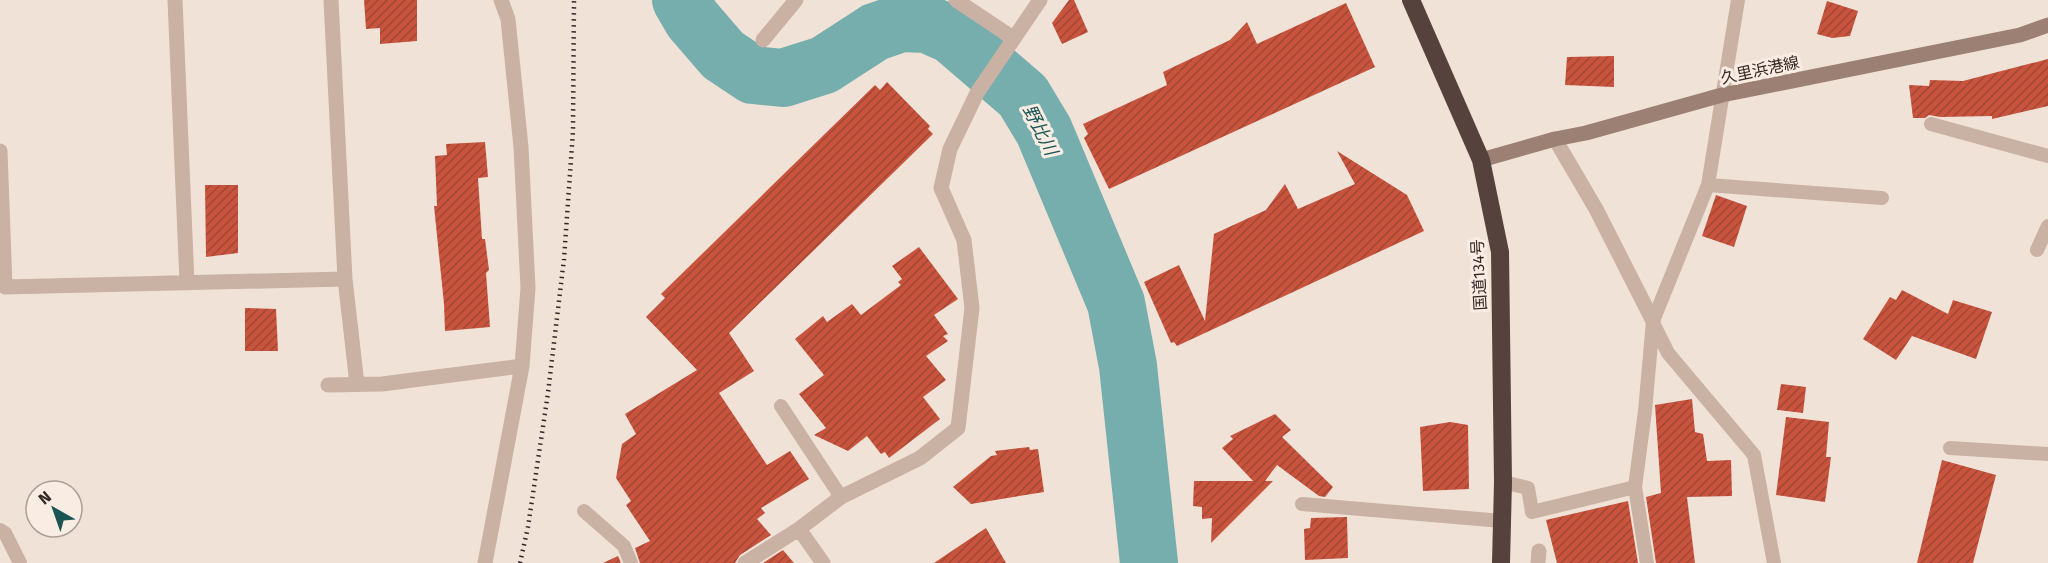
<svg xmlns="http://www.w3.org/2000/svg" width="2048" height="563" font-family="'Fira Sans','Noto Sans JP',sans-serif">
	<style>
		.lines { fill: none; stroke-linecap: round; stroke-linejoin: round }
		.river { stroke: #75aeac; stroke-width: 58 }
		.building { fill: url(#building-hatch) }
		.lane { stroke: #c9b1a3; stroke-width: 14 }
		.street { stroke: #c9b1a3; stroke-width: 15 }
		.secondary { stroke: #9c8074; stroke-width: 15 }
		.highway { stroke: #55423c; stroke-width: 18 }
		.rail { stroke: #342825; stroke-width: 4.5; stroke-dasharray: 1.5 4.5; stroke-linecap: butt }
		.labels { text-anchor: middle; dominant-baseline: central; stroke-width: 6; stroke-linejoin: round; paint-order: stroke }
		.street-label { font-size: 16px; fill: #342825; stroke: #f9ede3 }
		.water-label { font-size: 18px; font-style: italic; fill: #1a5554; stroke: #f9ede3 }
	</style>
	<defs>
		<pattern id="building-hatch" width="6" height="6" patternUnits="userSpaceOnUse" patternTransform="scale(1.5)"><rect width="6" height="6" fill="#c8543e"/><path d="M-1 1l2-2M0 6l6-6M5 7l2-2" fill="none" stroke="#a34634"/></pattern>
	</defs>
	<rect width="100%" height="100%" fill="#f1e2d7"/>
	<g class="lines">
		<path class="river" d="M 681,0 L 692,19 L 723,55 L 753,75 L 783,78 L 824,65 L 875,32 L 901,23 L 927,24 L 952,35 L 1023,96 L 1044,131 L 1116,303 L 1128,366 L 1149,563"/>
	</g>
	<path class="building" d="M 364,0 L 417,0 L 417,41 L 380,44 L 380,28 L 366,29 Z
		M 1069,0 L 1074,0 L 1088,32 L 1062,44 L 1052,23 Z
		M 1827,1 L 1858,11 L 1850,36 L 1832,38 L 1817,34 Z
		M 1346,3 L 1375,67 L 1109,189 L 1084,138 L 1088,134 L 1083,124 L 1167,85 L 1163,72 L 1230,40 L 1247,22 L 1257,44 Z
		M 1614,56 L 1614,87 L 1565,85 L 1567,57 Z
		M 2048,59 L 2048,106 L 1992,119 L 1992,116 L 1940,117 L 1929,115 L 1925,118 L 1913,118 L 1909,85 L 1929,86 L 1930,80 L 1963,81 Z
		M 887,82 L 930,126 L 928,129 L 933,134 L 729,333 L 754,371 L 719,393 L 767,465 L 790,451 L 809,479 L 761,508 L 765,513 L 757,519 L 771,535 L 740,555 L 735,563 L 640,563 L 635,548 L 650,541 L 626,505 L 631,501 L 616,478 L 622,444 L 636,434 L 625,414 L 697,370 L 646,317 L 665,298 L 661,294 L 875,85 L 880,90 Z
		M 485,142 L 488,177 L 478,178 L 482,239 L 485,239 L 489,270 L 486,273 L 490,327 L 445,331 L 444,304 L 434,206 L 437,206 L 435,156 L 447,155 L 446,144 Z
		M 1337,151 L 1407,195 L 1424,231 L 1177,346 L 1174,342 L 1171,343 L 1144,282 L 1179,265 L 1205,321 L 1214,234 L 1266,210 L 1285,184 L 1298,209 L 1355,184 Z
		M 205,185 L 238,185 L 238,253 L 206,257 Z
		M 1716,195 L 1747,206 L 1734,247 L 1702,236 Z
		M 919,247 L 958,299 L 934,315 L 948,334 L 943,336 L 948,341 L 926,356 L 946,380 L 923,397 L 940,419 L 889,458 L 885,452 L 881,454 L 867,436 L 848,451 L 814,435 L 826,428 L 799,394 L 824,375 L 795,339 L 823,316 L 827,322 L 852,304 L 861,315 L 901,285 L 898,282 L 902,279 L 892,266 Z
		M 1902,290 L 1948,314 L 1953,300 L 1992,312 L 1976,359 L 1912,336 L 1896,360 L 1863,339 L 1890,297 L 1896,300 Z
		M 245,308 L 276,309 L 278,351 L 245,351 Z
		M 1781,384 L 1806,387 L 1803,413 L 1777,410 Z
		M 1692,399 L 1695,432 L 1703,434 L 1707,461 L 1731,460 L 1732,496 L 1687,497 L 1695,563 L 1656,563 L 1646,497 L 1661,493 L 1655,405 Z
		M 1275,414 L 1291,430 L 1282,437 L 1333,487 L 1325,497 L 1319,496 L 1277,465 L 1265,481 L 1273,481 L 1211,543 L 1212,518 L 1202,519 L 1202,507 L 1193,506 L 1194,481 L 1253,481 L 1222,448 L 1233,439 L 1230,436 Z
		M 1786,417 L 1829,422 L 1826,457 L 1831,457 L 1825,502 L 1776,495 Z
		M 1450,422 L 1468,425 L 1469,489 L 1423,491 L 1420,427 Z
		M 1029,447 L 1030,450 L 1038,449 L 1044,492 L 971,504 L 953,487 L 991,456 L 997,455 L 995,451 Z
		M 1942,460 L 1996,475 L 1973,563 L 1917,563 Z
		M 1628,501 L 1638,563 L 1557,563 L 1546,520 Z
		M 1347,517 L 1348,558 L 1305,560 L 1304,529 L 1310,528 L 1311,518 Z
		M 986,528 L 1006,563 L 934,563 Z
		M 783,550 L 794,563 L 763,563 Z
		M 618,556 L 621,563 L 603,563 Z"/>
	<g class="lines">
		<path class="lane" d="M 1931,124 L 2048,156
			M 1708,185 L 1882,198
			M 2037,250 L 2048,226
			M 1653,323 L 1668,353 L 1754,455 L 1774,563
			M 781,406 L 841,497
			M 1950,448 L 2048,454
			M 1503,482 L 1528,488 L 1532,512 L 1635,487
			M 1302,504 L 1502,521
			M 584,511 L 624,546 L 631,563
			M 0,530 L 5,533 L 20,563
			M 1647,563 L 1635,487 L 1645,411 L 1653,321 L 1708,185 L 1738,0"/>
		<path class="street" d="M 175,0 L 187,283
			M 331,0 L 345,279 L 357,384
			M 956,0 L 1013,38
			M 763,40 L 796,0
			M 1555,139 L 1596,209 L 1653,321
			M 0,151 L 5,287 L 345,279
			M 328,385 L 382,384 L 522,366
			M 799,529 L 823,563
			M 485,563 L 522,366 L 528,288 L 521,147 L 508,19 L 501,0
			M 745,563 L 799,529 L 841,497 L 920,458 L 958,428 L 972,308 L 964,240 L 941,188 L 950,149 L 977,93 L 1040,0
			M 1538,563 L 1539,551"/>
		<path class="secondary" d="M 1481,160 L 1555,139 L 1586,133 L 1722,95 L 2020,35 L 2048,25"/>
		<path class="highway" d="M 1411,0 L 1481,160 L 1500,252 L 1503,482 L 1501,563"/>
		<path class="rail" d="M 520,563 L 528,527 L 548,393 L 564,259 L 573,131 L 574,0"/>
	</g>
	<g class="labels">
		<g class="street-label">
			<text transform="translate(1760 70) rotate(-12)">久里浜港線</text>
			<text transform="translate(1479 275) rotate(-93)">国道134号</text>
		</g>
		<g class="water-label">
			<text transform="translate(1040 130) rotate(63)">野比川</text>
		</g>
	</g>
	<g transform="translate(54 509) rotate(320)"><circle r="28" fill="#f9ede3" stroke="#aa9e97" stroke-width="1.5"/>
	<path d="M0-4.5L10 22L0 15L-10 22Z" fill="#1a5554"/>
	<text y="-9" font-size="16" font-weight="bold" text-anchor="middle" fill="#342825">N</text>
	</g>
</svg>
